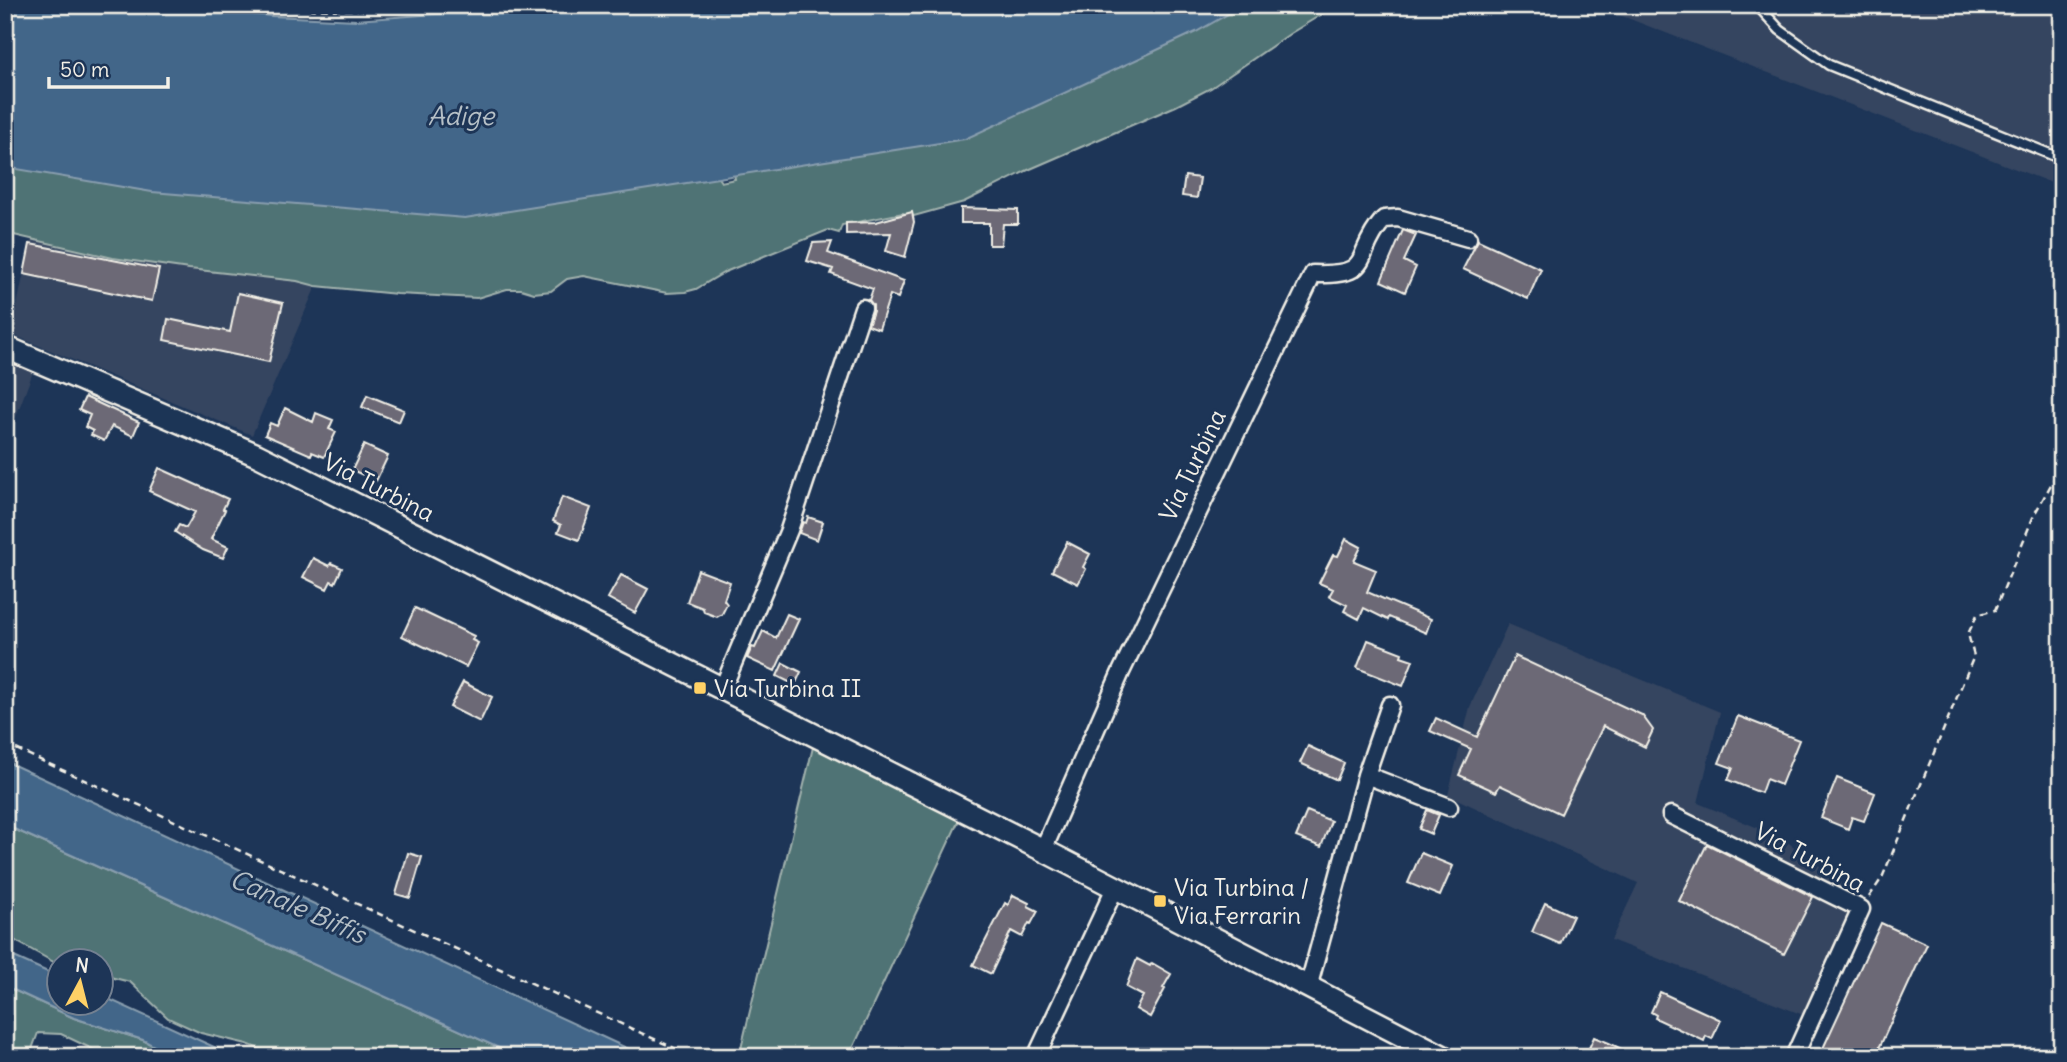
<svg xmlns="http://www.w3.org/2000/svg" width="2067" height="1062" font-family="Delius,sans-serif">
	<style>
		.built { fill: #354560 }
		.green { fill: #507374; stroke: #a2b2ae; stroke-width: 2 }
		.water { fill: #426689; stroke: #899eaf; stroke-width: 2 }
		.building { fill: #6c6976; stroke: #f4f1e8; stroke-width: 2 }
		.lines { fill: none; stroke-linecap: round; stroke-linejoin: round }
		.service-casing { stroke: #f4f1e8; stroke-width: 13 }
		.minor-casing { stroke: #f4f1e8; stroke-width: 21 }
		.tertiary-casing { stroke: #f4f1e8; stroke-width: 26 }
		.path { stroke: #f4f1e8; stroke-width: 2.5; stroke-dasharray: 7 5; stroke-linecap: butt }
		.service { stroke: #1d3557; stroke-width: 8 }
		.minor { stroke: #1d3557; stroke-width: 16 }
		.tertiary { stroke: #1d3557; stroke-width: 21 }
		.poi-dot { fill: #ffd166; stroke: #1d3557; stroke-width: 2.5 }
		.labels { text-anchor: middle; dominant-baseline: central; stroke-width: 6; stroke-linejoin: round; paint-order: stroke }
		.street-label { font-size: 24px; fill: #f4f1e8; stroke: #1d3557 }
		.poi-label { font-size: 24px; fill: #f4f1e8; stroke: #1d3557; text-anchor: start }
		.water-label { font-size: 26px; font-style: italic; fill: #b6c0c7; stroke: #1d3557 }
	</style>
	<rect width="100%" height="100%" fill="#1d3557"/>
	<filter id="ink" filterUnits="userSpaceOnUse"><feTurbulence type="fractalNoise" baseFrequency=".0143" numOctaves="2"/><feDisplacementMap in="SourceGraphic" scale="14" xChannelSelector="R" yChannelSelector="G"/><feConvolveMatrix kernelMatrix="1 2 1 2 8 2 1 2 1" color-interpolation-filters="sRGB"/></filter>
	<g filter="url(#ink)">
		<path class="built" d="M 1594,5 L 2062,5 L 2062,187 Z
			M 31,239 L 113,258 L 297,281 L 316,286 L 252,435 L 11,334 Z
			M 5,360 L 33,372 L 5,445 Z
			M 1508,624 L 1720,712 L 1698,803 L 1782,838 L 1865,900 L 1806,1016 L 1611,940 L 1638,883 L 1448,795 L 1470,707 Z"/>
		<path class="green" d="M 1162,5 L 1337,5 L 1291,33 L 1211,88 L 1176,106 L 1028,170 L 964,202 L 914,216 L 903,213 L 842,225 L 839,233 L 828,230 L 725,272 L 696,289 L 685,292 L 667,293 L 584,276 L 567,279 L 551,291 L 534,293 L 521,289 L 507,289 L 477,298 L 397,294 L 316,286 L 297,281 L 189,269 L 113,258 L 5,233 L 5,157 L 702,155 L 721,182 L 735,179 L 732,162 Z
			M 813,747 L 959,820 L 849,1057 L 739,1057 Z
			M 5,825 L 519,1057 L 279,1057 L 247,1044 L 201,1033 L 168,1018 L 130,982 L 102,975 L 102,960 L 60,960 L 59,965 L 5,935 Z
			M 5,986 L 74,1018 L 143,1040 L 174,1057 L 109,1057 L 61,1034 L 38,1033 L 29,1057 L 5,1057 L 7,1031 Z"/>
		<path class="water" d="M 5,5 L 169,5 L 272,16 L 356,20 L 554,5 L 1244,5 L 1196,32 L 965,139 L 465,218 L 152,192 L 5,167 Z
			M 5,761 L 646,1057 L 519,1057 L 5,825 Z
			M 5,953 L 59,977 L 60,1002 L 102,1002 L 102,996 L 236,1057 L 174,1057 L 143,1040 L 74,1018 L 5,986 Z"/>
		<path class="building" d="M 1185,176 L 1200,178 L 1197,198 L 1182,196 Z
			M 961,208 L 1018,210 L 1018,224 L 1003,224 L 1001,245 L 989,245 L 989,223 L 961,223 Z
			M 912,212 L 914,222 L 905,257 L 886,251 L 891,233 L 846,234 L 846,223 L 876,222 Z
			M 1403,230 L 1416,235 L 1404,261 L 1416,267 L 1405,292 L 1381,281 Z
			M 1478,240 L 1541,269 L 1528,299 L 1463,269 Z
			M 832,242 L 828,253 L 904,281 L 898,298 L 890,295 L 879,329 L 868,325 L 873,311 L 873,305 L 869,300 L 873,289 L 831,274 L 833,269 L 807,261 L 813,243 Z
			M 30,244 L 159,269 L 152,301 L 24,274 Z
			M 238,293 L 283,303 L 269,362 L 164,340 L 168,319 L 230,332 Z
			M 367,395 L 404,410 L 399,422 L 362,407 Z
			M 85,397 L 139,422 L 133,436 L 112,426 L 104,441 L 91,435 L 93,431 L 85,427 L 90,415 L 79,410 Z
			M 285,408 L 313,422 L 316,413 L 333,420 L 329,429 L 336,432 L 324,457 L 312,452 L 311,455 L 265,435 L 270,423 L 277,426 Z
			M 364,445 L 388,456 L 376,481 L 352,470 Z
			M 159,468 L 228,499 L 223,509 L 225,510 L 211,539 L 228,547 L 223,558 L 203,550 L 175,532 L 179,525 L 186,528 L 195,512 L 149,491 Z
			M 562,497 L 591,508 L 579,540 L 558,532 L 561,525 L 553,521 Z
			M 808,517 L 823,522 L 817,540 L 799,533 L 803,522 L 806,523 Z
			M 1346,539 L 1361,547 L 1354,561 L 1376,570 L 1367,592 L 1431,619 L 1426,633 L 1389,617 L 1388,620 L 1364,608 L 1359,619 L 1344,611 L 1347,605 L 1329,596 L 1333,589 L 1319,583 L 1333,555 L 1338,556 Z
			M 1067,542 L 1090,554 L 1083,567 L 1086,569 L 1078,584 L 1052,571 Z
			M 313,558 L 329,566 L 331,563 L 342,568 L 335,583 L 331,581 L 327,589 L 303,577 Z
			M 698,570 L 730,582 L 724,600 L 727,604 L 722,614 L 717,617 L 704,612 L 703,608 L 687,602 Z
			M 621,575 L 648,589 L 635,613 L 608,598 Z
			M 415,608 L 474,636 L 472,640 L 478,643 L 466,667 L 402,636 Z
			M 787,614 L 799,619 L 775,671 L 747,658 L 752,647 L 755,648 L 763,631 L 776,638 Z
			M 1368,640 L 1402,653 L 1401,656 L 1413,660 L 1403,686 L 1357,668 Z
			M 1515,656 L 1642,715 L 1653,730 L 1645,747 L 1603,726 L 1561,814 L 1500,785 L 1496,792 L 1459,775 L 1471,749 L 1430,731 L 1436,718 L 1477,737 Z
			M 783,663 L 801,672 L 795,685 L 777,676 Z
			M 463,682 L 492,697 L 480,722 L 450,707 Z
			M 1738,716 L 1799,740 L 1781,785 L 1766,779 L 1761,793 L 1728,780 L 1733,768 L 1719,763 Z
			M 1308,746 L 1344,763 L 1337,780 L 1300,763 Z
			M 1837,778 L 1875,793 L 1864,821 L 1852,817 L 1848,829 L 1821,818 Z
			M 1427,810 L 1439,815 L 1431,834 L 1419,829 Z
			M 1307,811 L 1331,821 L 1321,847 L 1296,837 Z
			M 1707,844 L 1813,897 L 1784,954 L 1679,901 Z
			M 408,853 L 422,857 L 410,898 L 396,894 Z
			M 1421,853 L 1453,866 L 1440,896 L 1408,883 Z
			M 1013,895 L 1029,903 L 1028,906 L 1038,911 L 1031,924 L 1029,923 L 1022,937 L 1011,931 L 991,974 L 973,965 L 1005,903 L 1008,905 Z
			M 1545,903 L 1573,916 L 1560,944 L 1532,932 Z
			M 1881,923 L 1927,944 L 1875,1057 L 1819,1057 Z
			M 1137,959 L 1150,966 L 1152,963 L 1171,974 L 1163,988 L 1165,989 L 1150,1017 L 1136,1009 L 1143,996 L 1126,987 Z
			M 1660,992 L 1721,1020 L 1712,1039 L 1706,1036 L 1704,1041 L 1655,1018 L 1656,1015 L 1651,1012 Z
			M 1594,1037 L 1609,1043 L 1638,1057 L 1585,1057 Z"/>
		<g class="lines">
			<defs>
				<path id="service" d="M 1757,5 L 1780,30 L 1829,65 L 2062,159"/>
				<path id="minor" d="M 722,690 L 789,530 L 863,308
					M 1366,775 L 1449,807
					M 1671,815 L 1861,909 L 1794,1057
					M 1043,850 L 1121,672 L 1313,274 C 1377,276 1351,256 1384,219 L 1398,218 L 1468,238
					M 1308,988 L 1366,775 L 1390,705
					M 1036,1057 L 1115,888"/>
				<path id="tertiary" d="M 5,347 L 257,455 L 1043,850 L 1444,1057"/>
			</defs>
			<use href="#service" class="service-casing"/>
			<use href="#minor" class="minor-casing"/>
			<use href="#tertiary" class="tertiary-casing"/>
			<path class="path" d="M 261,5 C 326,13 391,9 456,5
				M 5,744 L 694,1057
				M 1869,897 L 1882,878 L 1974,656 L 1968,634 L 1977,615 L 1995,610 L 2034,515 L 2062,465"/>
			<use href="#service" class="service"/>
			<use href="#minor" class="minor"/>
			<use href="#tertiary" class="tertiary"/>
		</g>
	</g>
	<g class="poi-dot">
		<rect x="693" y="681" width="14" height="14" rx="3.5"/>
		<rect x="1153" y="894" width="14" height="14" rx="3.5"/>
	</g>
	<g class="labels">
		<g class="street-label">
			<text transform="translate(1192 465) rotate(-64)">Via Turbina</text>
			<text transform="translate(379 487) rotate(27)">Via Turbina</text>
			<text transform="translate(1810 857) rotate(28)">Via Turbina</text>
		</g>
		<g class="poi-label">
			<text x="714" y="688">Via Turbina II</text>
			<text x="1174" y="887">Via Turbina /<tspan x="1174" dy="28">Via Ferrarin</tspan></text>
		</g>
		<g class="water-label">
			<text x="461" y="115">Adige</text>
			<text transform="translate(298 906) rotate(24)">Canale Biffis</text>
		</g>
	</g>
	<rect width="2067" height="1062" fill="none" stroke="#1d3557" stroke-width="28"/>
	<rect x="14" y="14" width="2039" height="1034" fill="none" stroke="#f4f1e8" stroke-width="2.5" filter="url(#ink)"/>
	<g transform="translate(80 982) rotate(7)"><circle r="33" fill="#1d3557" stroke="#738091" stroke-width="2"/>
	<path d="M0-5L12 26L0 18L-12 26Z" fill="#ffd166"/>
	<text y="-10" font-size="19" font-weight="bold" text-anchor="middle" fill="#f4f1e8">N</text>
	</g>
	<path d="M49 77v10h119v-10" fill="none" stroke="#f4f1e8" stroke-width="3.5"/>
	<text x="60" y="77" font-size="21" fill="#f4f1e8" stroke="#1d3557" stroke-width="5" paint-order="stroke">50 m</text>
</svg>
